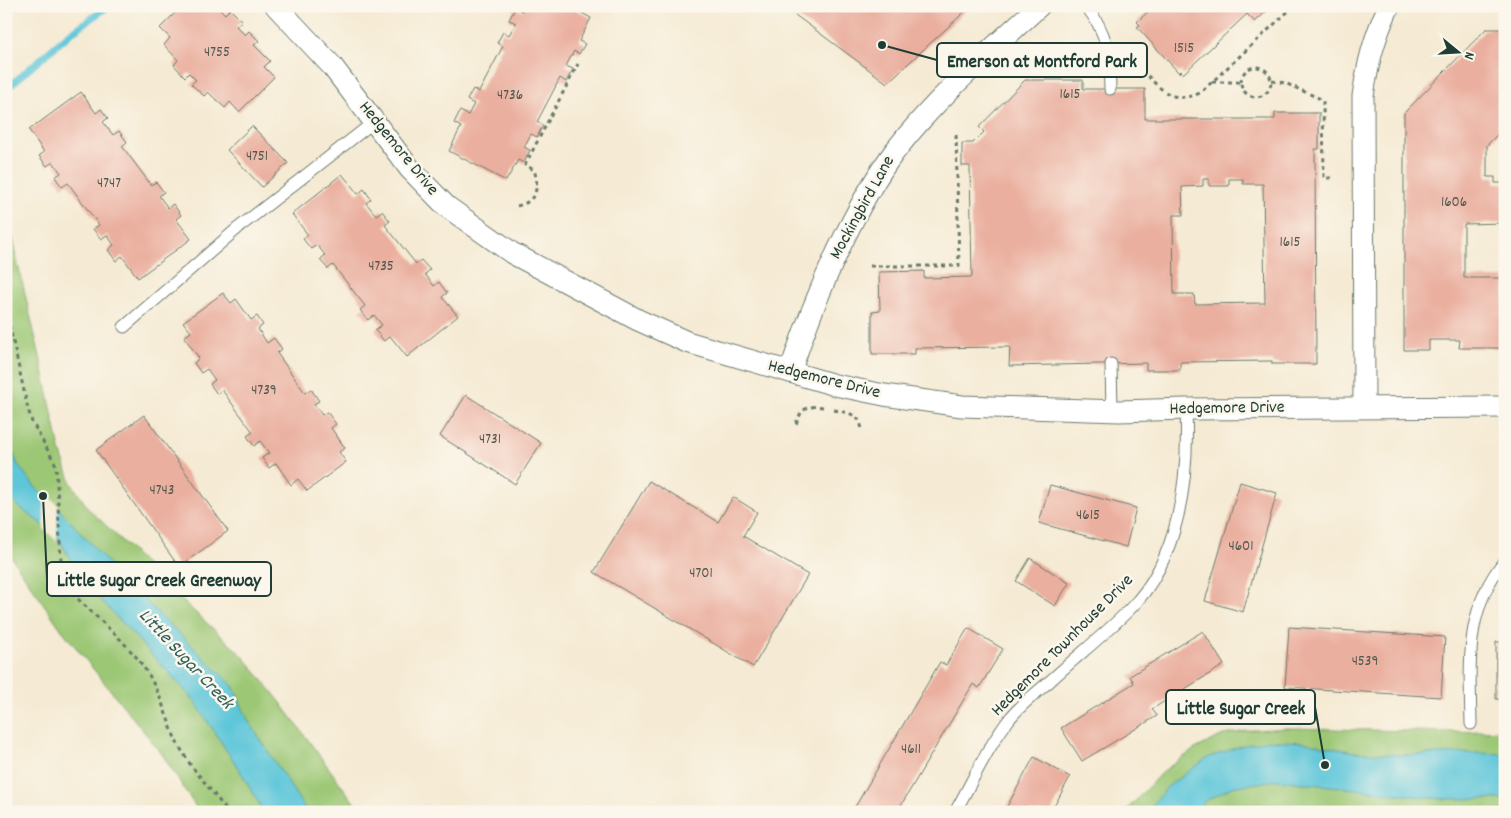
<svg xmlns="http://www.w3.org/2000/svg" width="1511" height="818" font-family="Dekko,sans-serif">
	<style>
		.green { fill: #9cc774; stroke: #5e8254 }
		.water { fill: #5dc6d9; stroke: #3e8286 }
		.pier { fill: #f5ead3 }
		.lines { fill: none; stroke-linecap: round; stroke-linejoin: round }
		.stream { stroke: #5dc6d9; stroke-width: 7 }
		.building { fill: #eaaf9f; fill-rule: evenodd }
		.lane-casing { stroke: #6a7a6c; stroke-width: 13 }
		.street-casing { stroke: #6a7a6c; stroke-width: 23 }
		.path { stroke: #6a7a6c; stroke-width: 3; stroke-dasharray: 4 4; stroke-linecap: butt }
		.lane { stroke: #fff; stroke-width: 11 }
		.street { stroke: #fff; stroke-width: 21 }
		.labels { text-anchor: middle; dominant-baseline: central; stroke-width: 5; stroke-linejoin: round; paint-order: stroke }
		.number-label { font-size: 15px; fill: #525a4f }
		.street-label { font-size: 18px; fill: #1f3d34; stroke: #fbf7ec }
		.water-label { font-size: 19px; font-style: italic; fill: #2e5f5d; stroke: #fbf7ec }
		.leader { fill: none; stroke: #1f3d34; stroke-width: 2 }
		.callout-dot { fill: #1f3d34; stroke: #fbf7ec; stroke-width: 2 }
		.callout { fill: #fbf7ec; stroke: #1f3d34; stroke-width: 2 }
		.callout-label { font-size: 19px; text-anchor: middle; font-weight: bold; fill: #1f3d34 }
	</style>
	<rect width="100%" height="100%" fill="#fbf7ec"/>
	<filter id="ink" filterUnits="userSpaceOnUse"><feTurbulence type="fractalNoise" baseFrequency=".02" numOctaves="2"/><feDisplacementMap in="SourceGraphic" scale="10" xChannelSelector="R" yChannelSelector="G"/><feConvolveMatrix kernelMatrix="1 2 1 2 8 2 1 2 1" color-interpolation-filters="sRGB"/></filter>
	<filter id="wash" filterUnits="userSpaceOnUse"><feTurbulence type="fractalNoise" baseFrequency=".0096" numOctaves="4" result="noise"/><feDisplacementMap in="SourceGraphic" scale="20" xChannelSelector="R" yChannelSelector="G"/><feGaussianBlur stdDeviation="1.12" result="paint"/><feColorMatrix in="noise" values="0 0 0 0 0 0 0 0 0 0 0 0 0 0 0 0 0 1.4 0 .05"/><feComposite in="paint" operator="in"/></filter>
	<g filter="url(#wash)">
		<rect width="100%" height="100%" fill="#f5ead3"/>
		<path class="green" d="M 6,197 L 16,256 L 41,361 L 60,450 L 71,483 L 88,508 L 188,606 L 243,656 L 278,699 L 361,812 L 199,812 L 162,754 L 61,629 L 9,554 L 6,548 Z
			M 1288,728 L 1456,732 L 1505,730 L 1505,812 L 1125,812 L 1162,772 L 1195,749 L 1223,735 L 1252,730 Z"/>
		<path class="water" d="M 6,426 L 11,448 L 18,465 L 35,487 L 58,508 L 122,578 L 233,686 L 248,720 L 307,812 L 264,812 L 240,771 L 193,699 L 83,581 L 57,536 L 19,507 L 6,494 Z
			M 1268,740 L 1303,742 L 1355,752 L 1402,755 L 1473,753 L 1505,754 L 1505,799 L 1441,799 L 1277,780 L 1232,787 L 1205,801 L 1195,812 L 1147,812 L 1167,787 L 1207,758 L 1241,746 Z"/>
		<path class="pier" d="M 44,492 L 58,505 L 57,541 L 44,529 Z"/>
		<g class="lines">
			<path class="stream" d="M 6,89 L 72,32 L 109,6"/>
		</g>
		<g id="blocks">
			<path class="building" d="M 182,6 L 217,6 L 225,14 L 230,9 L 242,21 L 236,26 L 245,35 L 249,31 L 259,41 L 254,45 L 270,61 L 264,67 L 274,77 L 239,112 L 230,102 L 225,108 L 208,92 L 204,96 L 191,84 L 196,80 L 189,73 L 185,77 L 174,65 L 178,60 L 164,45 L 170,38 L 160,28 Z
				M 524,6 L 569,6 L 591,18 L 579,41 L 585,44 L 579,54 L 574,51 L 566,66 L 573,69 L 566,82 L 560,78 L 537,122 L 543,125 L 537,137 L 531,134 L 524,147 L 530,150 L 524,163 L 518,160 L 506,181 L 449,151 L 461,127 L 454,123 L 460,111 L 468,115 L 474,104 L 467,100 L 473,89 L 479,92 L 503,46 L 497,43 L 503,32 L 509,35 L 516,23 L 509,20 L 515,8 L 522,11 Z
				M 783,6 L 971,6 L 887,83 Z
				M 1154,6 L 1272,6 L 1255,22 L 1247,14 L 1183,74 L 1181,71 L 1179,73 L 1137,27 L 1140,25 L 1137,22 Z
				M 1486,29 L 1505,29 L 1505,127 L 1487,145 L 1487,177 L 1495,177 L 1495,183 L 1505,183 L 1505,223 L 1464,224 L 1464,278 L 1505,278 L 1505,348 L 1459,348 L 1460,340 L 1429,340 L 1429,350 L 1404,350 L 1404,113 Z
				M 1025,80 L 1083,80 L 1083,89 L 1145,89 L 1145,119 L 1275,119 L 1275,113 L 1319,113 L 1319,149 L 1315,149 L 1316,364 L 1272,364 L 1272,361 L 1180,362 L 1180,370 L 1146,370 L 1146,363 L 1009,366 L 1010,347 L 915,348 L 915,354 L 872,354 L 872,312 L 880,311 L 879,272 L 924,271 L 924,278 L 972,277 L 970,166 L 962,166 L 962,143 L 973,143 L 984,132 L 979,127 ZM 1203,179 L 1209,179 L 1209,186 L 1229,186 L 1229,179 L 1243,179 L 1243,184 L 1263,184 L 1265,303 L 1195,304 L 1194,294 L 1174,294 L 1173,215 L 1183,215 L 1182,187 L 1203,186 Z
				M 81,92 L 96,113 L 101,109 L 108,118 L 103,122 L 113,135 L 119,131 L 127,142 L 122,146 L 151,185 L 156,182 L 164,192 L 159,196 L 168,208 L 173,204 L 181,215 L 176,219 L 191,239 L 138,278 L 122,256 L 116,261 L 108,250 L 114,245 L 107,235 L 101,239 L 93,229 L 99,225 L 68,183 L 62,187 L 55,177 L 61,173 L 53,162 L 47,166 L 39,156 L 44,152 L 29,130 Z
				M 252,126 L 288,163 L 262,187 L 227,150 Z
				M 342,174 L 358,194 L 364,189 L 371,199 L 366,203 L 376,215 L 382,211 L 390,221 L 385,225 L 416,264 L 421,260 L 430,270 L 425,274 L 434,286 L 439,282 L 447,293 L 442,297 L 458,316 L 407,357 L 390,336 L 384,341 L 375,330 L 382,325 L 374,315 L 368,320 L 360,310 L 365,306 L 333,265 L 328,269 L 320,260 L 325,255 L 317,245 L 311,249 L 303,239 L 308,235 L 292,214 Z
				M 223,293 L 231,303 L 236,299 L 251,320 L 257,316 L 263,325 L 258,329 L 267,343 L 274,338 L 282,349 L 277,353 L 305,393 L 311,389 L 319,401 L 314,404 L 322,415 L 327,412 L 336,424 L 331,428 L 345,448 L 339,452 L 346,462 L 307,491 L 298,479 L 291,485 L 276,463 L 269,468 L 262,458 L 269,453 L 260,441 L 254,446 L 247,436 L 253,432 L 222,390 L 217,394 L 210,384 L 215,380 L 207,369 L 201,373 L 194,363 L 199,358 L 184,337 L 191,332 L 183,322 Z
				M 466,395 L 541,443 L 515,484 L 440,436 Z
				M 144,415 L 228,531 L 179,567 L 96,450 Z
				M 649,481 L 718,522 L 733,497 L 757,512 L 743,536 L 808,575 L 753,667 L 594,572 Z
				M 1240,482 L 1277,493 L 1243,612 L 1205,601 Z
				M 1050,485 L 1136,508 L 1126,547 L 1039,523 Z
				M 1030,558 L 1069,583 L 1055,606 L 1016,581 Z
				M 1289,627 L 1445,637 L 1441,697 L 1285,687 Z
				M 968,628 L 1003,649 L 979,688 L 973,684 L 897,812 L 852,812 L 940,662 L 946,665 Z
				M 1203,631 L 1224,665 L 1152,709 L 1157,716 L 1082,761 L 1061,728 L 1134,683 L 1130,676 Z
				M 1496,642 L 1505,642 L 1505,699 L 1496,699 Z
				M 1034,757 L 1070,777 L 1051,812 L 1004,812 Z"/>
		</g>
	</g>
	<g filter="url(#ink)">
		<use href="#blocks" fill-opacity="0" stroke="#6a7a6c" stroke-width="1"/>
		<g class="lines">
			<defs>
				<path id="lane" d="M 1086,6 C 1109,35 1109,54 1110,89
					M 124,327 L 238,228 L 375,121
					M 1111,364 L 1112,411
					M 1471,724 C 1470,664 1464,610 1505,560
					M 955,812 C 973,780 988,746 1011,717 C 1022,704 1037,692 1050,681 C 1076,657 1104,635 1129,610 C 1180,560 1189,477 1186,409"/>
				<path id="street" d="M 276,6 L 332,66 L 410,169 L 446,206 L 512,253 L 638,320 L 687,342 L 835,385 L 884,395 L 962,406 L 1119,411 L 1186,409 L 1505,407
					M 790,372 C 806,324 824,278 847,232 C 861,204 876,176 895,151 C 937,97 989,52 1039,6
					M 1364,408 L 1363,96 C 1368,62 1374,38 1389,6"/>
			</defs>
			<use href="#lane" class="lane-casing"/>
			<use href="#street" class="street-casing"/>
			<path class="path" d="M1241 82a15 15 0 1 1 30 0a15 15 0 1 1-30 0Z
				M 1125,75 L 1145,73 C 1163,92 1174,104 1200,93 L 1294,6
				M 1272,81 L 1285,83 L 1323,100 L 1324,178 L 1332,178
				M 1212,82 L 1241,82
				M 517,206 C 536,202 540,187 534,170 L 525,165 L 578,64
				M 870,266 L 959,266 L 956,134
				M 6,310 L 28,409 L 32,422 L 56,465 L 61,562 L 64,584 L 79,600 L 121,640 L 138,659 L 149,675 L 159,695 L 176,741 L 190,764 L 228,812
				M 834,410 C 848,413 860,413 862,430
				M 796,424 C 801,409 807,405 823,407"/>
			<use href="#lane" class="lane"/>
			<use href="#street" class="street"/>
		</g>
	</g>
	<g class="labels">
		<g class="number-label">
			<text x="1184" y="49">1515</text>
			<text x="217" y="53">4755</text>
			<text x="1070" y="95">1615</text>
			<text x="510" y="96">4736</text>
			<text x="257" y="157">4751</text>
			<text x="109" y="184">4747</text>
			<text x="1454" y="203">1606</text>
			<text x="1290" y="243">1615</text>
			<text x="381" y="267">4735</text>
			<text x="264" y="391">4739</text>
			<text x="490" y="440">4731</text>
			<text x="162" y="491">4743</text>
			<text x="1088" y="516">4615</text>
			<text x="1241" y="547">4601</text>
			<text x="701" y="574">4701</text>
			<text x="1365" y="662">4539</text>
			<text x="911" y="750">4611</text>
		</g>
		<g class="street-label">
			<text transform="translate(398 149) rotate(51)">Hedgemore Drive</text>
			<text transform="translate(863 208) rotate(-61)">Mockingbird Lane</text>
			<text transform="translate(824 380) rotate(14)">Hedgemore Drive</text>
			<text transform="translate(1227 409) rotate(-1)">Hedgemore Drive</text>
			<text transform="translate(1063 646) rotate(-45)">Hedgemore Townhouse Drive</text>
		</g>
		<g class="water-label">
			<text transform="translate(185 660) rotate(47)">Little Sugar Creek</text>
		</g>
	</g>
	<path class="leader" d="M882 45L937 60M43 496L47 579M1325 765L1315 707"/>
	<g class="callout-dot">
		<circle cx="882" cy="45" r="5"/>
		<circle cx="43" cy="496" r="5"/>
		<circle cx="1325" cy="765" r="5"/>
	</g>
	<g class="callout">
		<rect x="937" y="43" width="210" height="34" rx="5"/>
		<rect x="47" y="562" width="224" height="34" rx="5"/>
		<rect x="1166" y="690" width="149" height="34" rx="5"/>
	</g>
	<g class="callout-label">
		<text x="1042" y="67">Emerson at Montford Park</text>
		<text x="159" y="586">Little Sugar Creek Greenway</text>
		<text x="1241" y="714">Little Sugar Creek</text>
	</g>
	<rect width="1511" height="818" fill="none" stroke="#fbf7ec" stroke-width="25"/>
	<g transform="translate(1458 52) rotate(108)" stroke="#fbf7ec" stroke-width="4" paint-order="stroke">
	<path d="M0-4L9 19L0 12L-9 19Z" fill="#1f3d34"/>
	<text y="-8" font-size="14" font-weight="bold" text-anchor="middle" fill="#1f3d34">N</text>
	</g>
</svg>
